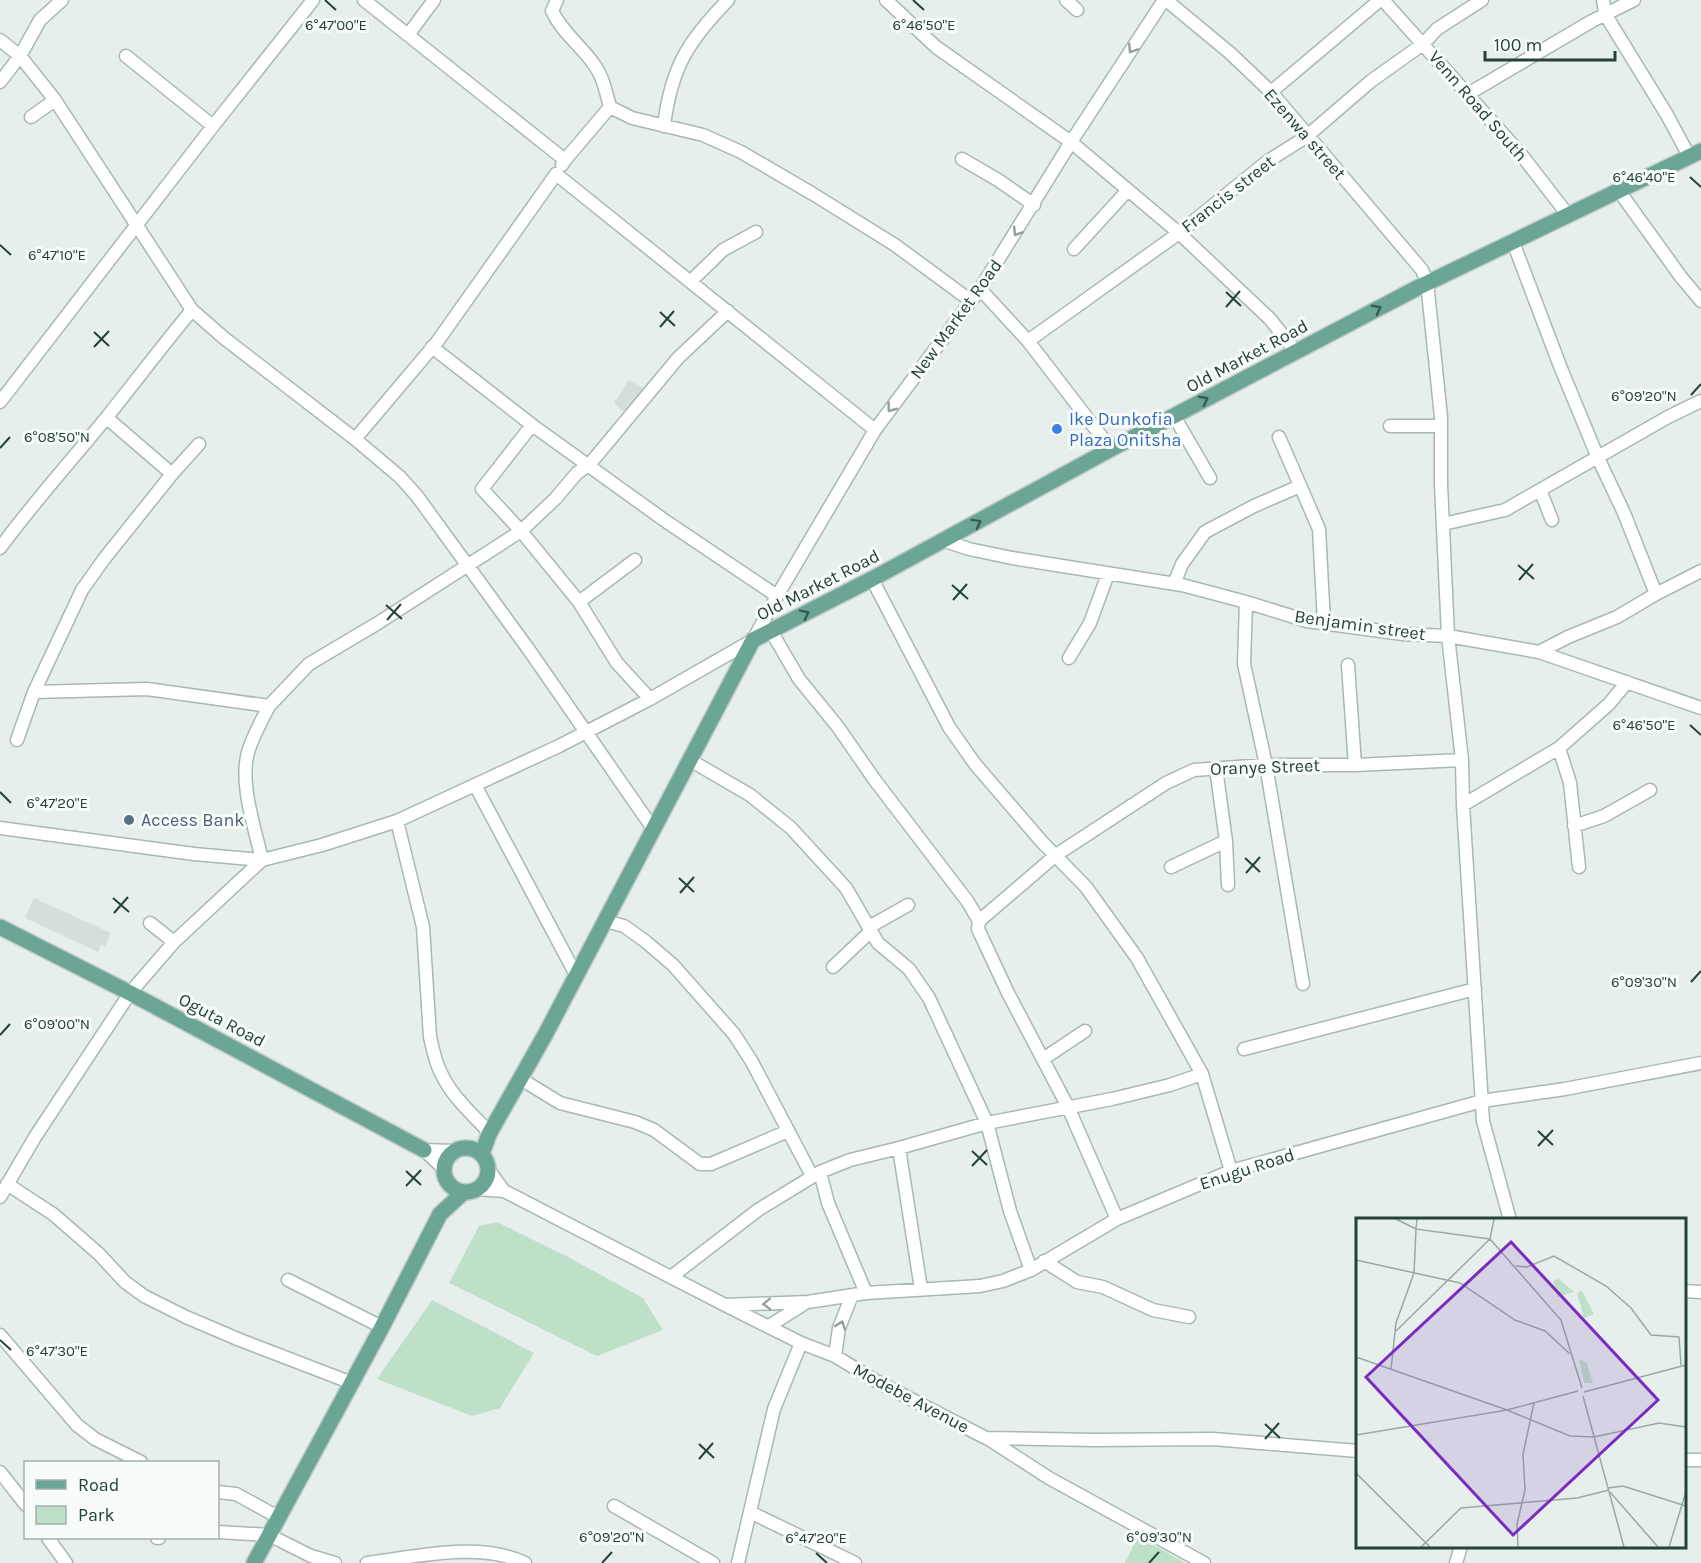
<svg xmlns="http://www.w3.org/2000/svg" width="1701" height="1563" font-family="Karla,sans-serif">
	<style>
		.built { fill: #d4dfda }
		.green { fill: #bfe0c8 }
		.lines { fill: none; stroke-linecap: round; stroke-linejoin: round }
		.minor-casing { stroke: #a8b8b2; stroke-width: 15 }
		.major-casing { stroke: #c2cac8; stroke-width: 18 }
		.minor { stroke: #fff; stroke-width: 12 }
		.major { stroke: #6aa596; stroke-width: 15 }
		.oneway { stroke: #92a09c }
		.oneway2 { stroke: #365b51 }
		.ticks { fill: none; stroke: #24423a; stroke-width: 2 }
		.shop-dot { fill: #3f7fe0; stroke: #f7fbf9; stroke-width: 2 }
		.service-dot { fill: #5c6f8a; stroke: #f7fbf9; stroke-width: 2 }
		.labels { text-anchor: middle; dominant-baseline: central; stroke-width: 6; stroke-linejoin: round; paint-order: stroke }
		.street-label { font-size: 18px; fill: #24423a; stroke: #f7fbf9 }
		.shop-label { font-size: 18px; fill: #366cbe; stroke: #f7fbf9; text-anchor: start }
		.service-label { font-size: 18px; fill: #4e5e75; stroke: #f7fbf9; text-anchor: start }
		.inset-road { fill: none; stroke: #98aaa4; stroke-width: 1.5 }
		.view { fill: #7b2cbf; fill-opacity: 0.15; stroke: #7b2cbf; stroke-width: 3 }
		.inset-edge { fill: none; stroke: #24423a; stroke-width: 3 }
		.ticks-label { font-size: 15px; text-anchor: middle; fill: #24423a; stroke: #f7fbf9; stroke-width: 6; stroke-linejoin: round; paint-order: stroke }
	</style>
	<rect width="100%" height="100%" fill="#e6efeb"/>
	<path class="built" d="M 629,380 L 645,389 L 624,413 L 614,403 Z
		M 34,898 L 111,933 L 105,946 L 101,945 L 98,952 L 25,918 Z"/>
	<path class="green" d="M 497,1222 L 570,1258 L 643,1298 L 663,1330 L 597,1356 L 449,1283 L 479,1226 Z
		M 432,1300 L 534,1353 L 500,1408 L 472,1416 L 377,1379 Z
		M 1138,1536 L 1185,1563 L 1125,1563 Z"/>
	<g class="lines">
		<defs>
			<path id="minor" d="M 364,0 L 565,160 L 562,165
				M 557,0 L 552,11 C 562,32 580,45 593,63 C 603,76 606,92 610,107
				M 886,0 L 936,47 L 1071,142 L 1179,233 L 1270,319 L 1296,352
				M 1066,0 L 1077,10
				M 1166,0 L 1230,53 L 1271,92 L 1422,270 L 1427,282 L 1441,417 L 1441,484 L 1448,636 L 1462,760 L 1463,805 L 1483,1121 L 1510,1220
				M 1383,0 L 1520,153 L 1568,215
				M 1603,0 L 1605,14 L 1667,115 L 1689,156
				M 408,35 L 434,0
				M 0,40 L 20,56 L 55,100 L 192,310 L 224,338 L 355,439 L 400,477 L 417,496 L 529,650 L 654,830
				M 126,56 L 213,126
				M 0,82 L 20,56 L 40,20 L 62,0
				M 1271,92 L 1380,0
				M 1468,94 L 1592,21 L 1634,0
				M 31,117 L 55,100
				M 664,126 C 671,68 688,41 728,0
				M 962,159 L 998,180 L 1034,205
				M 565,160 L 610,107 L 632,118 L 703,135 L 741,152 L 813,194 L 895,245 L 971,301
				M 1619,191 L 1681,277 L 1701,301
				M 1513,242 L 1560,366 L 1598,458 L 1624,513 L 1656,594
				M 1074,249 L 1128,190
				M 691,281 L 723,250 L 756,232
				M 980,289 L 1028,341 L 1179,233 L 1268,161 L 1306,137 L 1371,81 L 1423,44 L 1437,29 L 1482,0
				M 1028,341 L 1111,449
				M 432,347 L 532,425 L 664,520 L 777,596
				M 0,402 L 213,126 L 313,0
				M 1174,416 L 1210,478
				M 107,418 L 172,474 L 199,444
				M 532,425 L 482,489 L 521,531 L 579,602 L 617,663 L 650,699
				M 1390,426 L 1441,426
				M 1279,437 L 1319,529 L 1324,623
				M 355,439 L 437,342 L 556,174 L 875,430
				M 1540,490 L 1552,520
				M 1443,524 L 1505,510 L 1668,417 L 1701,401
				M 945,541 L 969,549 L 1012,558 L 1182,585 L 1246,602 L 1307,621 L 1403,634 L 1448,636 L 1539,652 L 1701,708
				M 0,548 C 33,503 71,461 107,417 C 135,382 163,345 192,310
				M 872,579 L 949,727 L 975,764 L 1042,842 L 1086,887 L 1137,958 L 1202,1074 L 1231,1171
				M 1174,584 L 1182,564 L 1205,532 L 1254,506 L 1300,486
				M 579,602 L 635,560
				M 1246,602 L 1244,664 L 1266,765 L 1303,984
				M 771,631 L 799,679 L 838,727 L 874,779 L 968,902 L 979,921
				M 1539,652 L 1568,637 L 1617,617 L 1656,594 L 1701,571
				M 1069,658 L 1090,623 L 1108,574
				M 1348,665 L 1355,765
				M 34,692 L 147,689 L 269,706 L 309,664 L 378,623 L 521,531 L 555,499 L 577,473 L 589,465 L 678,358 L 728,311
				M 17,740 L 34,692 L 82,590 L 104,559 L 172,474
				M 1559,748 L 1570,783 L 1579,867
				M 690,760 L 750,795 L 791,828 L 846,888 L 878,943 L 909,969 L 929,998 L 987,1123 L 1010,1211 L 1031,1270
				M 1216,768 L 1226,841 L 1228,885
				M 475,785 L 576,975
				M 1463,805 L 1559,748 L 1609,704 L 1627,682
				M 397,821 L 423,927 L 430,1037 C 433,1049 435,1062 441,1073 C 451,1095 470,1112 486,1129
				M 1574,826 L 1604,816 L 1650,790
				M 0,828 L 194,854 L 262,860 C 255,828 238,781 249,749 C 254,734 262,720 269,706
				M 1171,867 L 1226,841
				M 605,921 L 624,926 L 645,941 L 673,965 L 734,1034 L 752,1062 L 812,1176
				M 150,923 L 174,942
				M 869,927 L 908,905
				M 833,967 L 871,931
				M 1244,1049 L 1475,989
				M 1043,1059 L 1085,1031
				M 521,1079 L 560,1103 L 635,1122 L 654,1130 L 700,1164 L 711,1164 L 788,1131
				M 899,1148 L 921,1289
				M 424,1150 L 453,1151
				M 424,1150 L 443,1168
				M 488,1169 L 504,1191
				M 820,1172 L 828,1203 L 866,1293
				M 7,1184 L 53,1214 L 99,1254 L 125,1282 L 144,1296 L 186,1317 L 240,1340 L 352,1383
				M 477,1189 L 504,1191 L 725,1305 L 801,1343 L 835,1356 L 876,1381 L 986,1438 L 1094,1440 L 1213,1439 L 1358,1451
				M 0,1197 L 35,1137 L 130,993 L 174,942 L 262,860 L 322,845 L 397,821 L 559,746 L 650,699 L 753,640 L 777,596 L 875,430 L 980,289 L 1071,142 L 1164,0
				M 1117,1219 L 1068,1107 L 1008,993 L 978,929 L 979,921 L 1056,855 L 1166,783 L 1194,770 L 1266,765 L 1355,765 L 1462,760
				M 1044,1261 L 1077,1282 L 1103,1287 L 1153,1310 L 1189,1317
				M 671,1277 L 758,1210 L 820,1172 L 850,1160 L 899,1148 L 987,1123 L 1112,1099 L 1170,1085 L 1202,1074
				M 288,1280 L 382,1327
				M 1684,1291 L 1701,1292
				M 725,1305 L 808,1302 L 866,1293 L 980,1286 L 1003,1281 L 1031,1270 L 1117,1219 L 1231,1171 L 1482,1101 L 1565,1089 L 1701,1063
				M 769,1326 L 804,1304
				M 0,1335 L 77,1425 L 95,1439 L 141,1462
				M 835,1356 L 839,1328 L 852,1295
				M 987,1438 L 1049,1478 L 1204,1563
				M 1684,1460 L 1701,1460
				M 0,1472 L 26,1505
				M 218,1492 L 236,1494 L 278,1517
				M 614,1506 L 713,1563
				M 750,1512 L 855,1563
				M 218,1532 L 269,1535 L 311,1556 L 335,1563
				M 48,1538 L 66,1563
				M 157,1538 L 159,1538
				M 367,1563 C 415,1557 480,1541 525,1563
				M 738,1563 L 774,1409 L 801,1343
				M 1456,1563 L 1461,1546"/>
			<path id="major" d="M 0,927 L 130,993 L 424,1150
				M444 1170a22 22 0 1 1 44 0a22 22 0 1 1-44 0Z
				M 482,1154 L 489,1134 L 545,1035 L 753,640 L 872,579 L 1111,449 L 1419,287 L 1701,151
				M 254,1563 L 382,1327 L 440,1214 L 464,1192"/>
		</defs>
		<use href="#minor" class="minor-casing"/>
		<use href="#major" class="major-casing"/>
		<use href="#minor" class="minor"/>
		<use href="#major" class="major"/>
	</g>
	<defs><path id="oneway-chevron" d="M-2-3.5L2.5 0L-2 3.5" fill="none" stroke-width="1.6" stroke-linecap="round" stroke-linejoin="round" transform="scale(1.5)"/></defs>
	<g class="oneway">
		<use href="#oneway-chevron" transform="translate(1132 49) rotate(123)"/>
		<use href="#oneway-chevron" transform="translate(1017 232) rotate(122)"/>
		<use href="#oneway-chevron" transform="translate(891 408) rotate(127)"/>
		<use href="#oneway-chevron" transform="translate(767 1304) rotate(178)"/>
		<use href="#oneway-chevron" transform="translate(841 1325) rotate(-71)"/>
	</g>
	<g class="oneway2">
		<use href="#oneway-chevron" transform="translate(1377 309) rotate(-28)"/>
		<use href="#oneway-chevron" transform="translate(1204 400) rotate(-28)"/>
		<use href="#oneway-chevron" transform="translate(977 523) rotate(-29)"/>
		<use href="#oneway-chevron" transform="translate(805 614) rotate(-27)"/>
	</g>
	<path class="ticks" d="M 325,0 L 336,10M 913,0 L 924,10M 1690,177 L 1701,187M 0,245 L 11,255M 1226,292 L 1241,306M 1226,307 L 1240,291M 660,312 L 675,326M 660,327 L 674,311M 94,332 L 109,346M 94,347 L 109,331M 1691,395 L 1701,384M 0,448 L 10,437M 1518,565 L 1534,579M 1519,580 L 1533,564M 952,585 L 968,599M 953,600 L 967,584M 386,605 L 402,619M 387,620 L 401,604M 1690,725 L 1701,735M 0,792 L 11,803M 1245,858 L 1260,872M 1246,873 L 1260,857M 679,878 L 694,892M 680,893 L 694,877M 113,898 L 129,912M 114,913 L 128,897M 1691,982 L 1701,971M 0,1035 L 10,1024M 1538,1131 L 1553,1145M 1538,1146 L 1553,1130M 972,1151 L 987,1165M 972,1166 L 987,1150M 406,1171 L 421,1185M 406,1186 L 421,1170M 0,1340 L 11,1350M 1265,1424 L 1280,1438M 1265,1439 L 1279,1423M 699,1444 L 714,1458M 699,1459 L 713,1443M 816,1553 L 827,1563M 602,1563 L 612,1552M 1149,1563 L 1159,1552"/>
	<circle class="shop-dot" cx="1057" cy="429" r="6"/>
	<circle class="service-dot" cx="129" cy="820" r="6"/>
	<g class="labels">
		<g class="street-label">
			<text transform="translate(1478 106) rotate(49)">Venn Road South</text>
			<text transform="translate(1305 134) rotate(49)">Ezenwa street</text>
			<text transform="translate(1228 194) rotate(-38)">Francis street</text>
			<text transform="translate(956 319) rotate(-54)">New Market Road</text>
			<text transform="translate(1247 356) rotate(-28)">Old Market Road</text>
			<text transform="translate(818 585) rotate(-27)">Old Market Road</text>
			<text transform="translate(1360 625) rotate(8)">Benjamin street</text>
			<text transform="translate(1265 767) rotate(-2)">Oranye Street</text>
			<text transform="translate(222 1020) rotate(28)">Oguta Road</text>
			<text transform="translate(1247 1169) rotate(-18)">Enugu Road</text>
			<text transform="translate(911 1398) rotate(28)">Modebe Avenue</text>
		</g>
		<g class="shop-label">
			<text x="1069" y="419">Ike Dunkofia<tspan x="1069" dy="21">Plaza Onitsha</tspan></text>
		</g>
		<g class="service-label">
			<text x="141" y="820">Access Bank</text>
		</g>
	</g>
	<g transform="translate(1356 1218)">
		<rect width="330" height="330" fill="#e6efeb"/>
		<path d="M 203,61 L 218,74 L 201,79 L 197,63 ZM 226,73 L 238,96 L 228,100 L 221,75 ZM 223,141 L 231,145 L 237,165 L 228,165 Z" fill="#bfe0c8"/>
		<path class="inset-road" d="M 40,1 L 60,11 L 61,1M 0,42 L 104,65 L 159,102 L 189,113 L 214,136M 160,48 L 171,49 L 198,38 L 250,68 L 275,90 L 295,117 L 323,119 L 325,147M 40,113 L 134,21 L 138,1M 0,139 L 151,192 L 222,173M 35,151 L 40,105 L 58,55 L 60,11 L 134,21 L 205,102 L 226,170M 228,174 L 330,147M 227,178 L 268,329M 0,217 L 151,192 L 214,218 L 238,219 L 303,205 L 330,209M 0,255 L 74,329M 252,270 L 267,268 L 330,288M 254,274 L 302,329M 65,329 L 105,290 L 221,280 L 253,272M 162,329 L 161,306 L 169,272 L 167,236 L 178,185M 313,329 L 330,274"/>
		<path class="view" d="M 155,24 L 302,182 L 157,317 L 10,159 Z"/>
		<rect width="330" height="330" class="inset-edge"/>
	</g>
	<g class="ticks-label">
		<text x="924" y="30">6°46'50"E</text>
		<text x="336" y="30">6°47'00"E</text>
		<text x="1644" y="182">6°46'40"E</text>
		<text x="57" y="260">6°47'10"E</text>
		<text x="1644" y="401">6°09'20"N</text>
		<text x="57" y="442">6°08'50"N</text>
		<text x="1644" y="730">6°46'50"E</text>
		<text x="57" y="808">6°47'20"E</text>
		<text x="1644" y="987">6°09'30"N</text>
		<text x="57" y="1029">6°09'00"N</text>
		<text x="57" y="1356">6°47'30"E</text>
		<text x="612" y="1542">6°09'20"N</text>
		<text x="1159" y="1542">6°09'30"N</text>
		<text x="816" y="1543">6°47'20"E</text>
	</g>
	<rect x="24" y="1461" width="195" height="78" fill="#f7fbf9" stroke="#a3b1ad" stroke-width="1.5"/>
	<rect x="36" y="1480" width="30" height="9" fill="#6aa596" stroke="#a3b1ad" stroke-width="1.5"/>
	<text x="78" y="1491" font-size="18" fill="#24423a">Road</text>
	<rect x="36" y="1506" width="30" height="18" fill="#bfe0c8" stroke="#a3b1ad" stroke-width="1.5"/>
	<text x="78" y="1521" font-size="18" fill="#24423a">Park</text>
	<path d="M1485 51v9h130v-9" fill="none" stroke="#24423a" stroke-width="3"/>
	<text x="1494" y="51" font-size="18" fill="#24423a" stroke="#f7fbf9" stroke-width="4.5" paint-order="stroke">100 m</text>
</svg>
